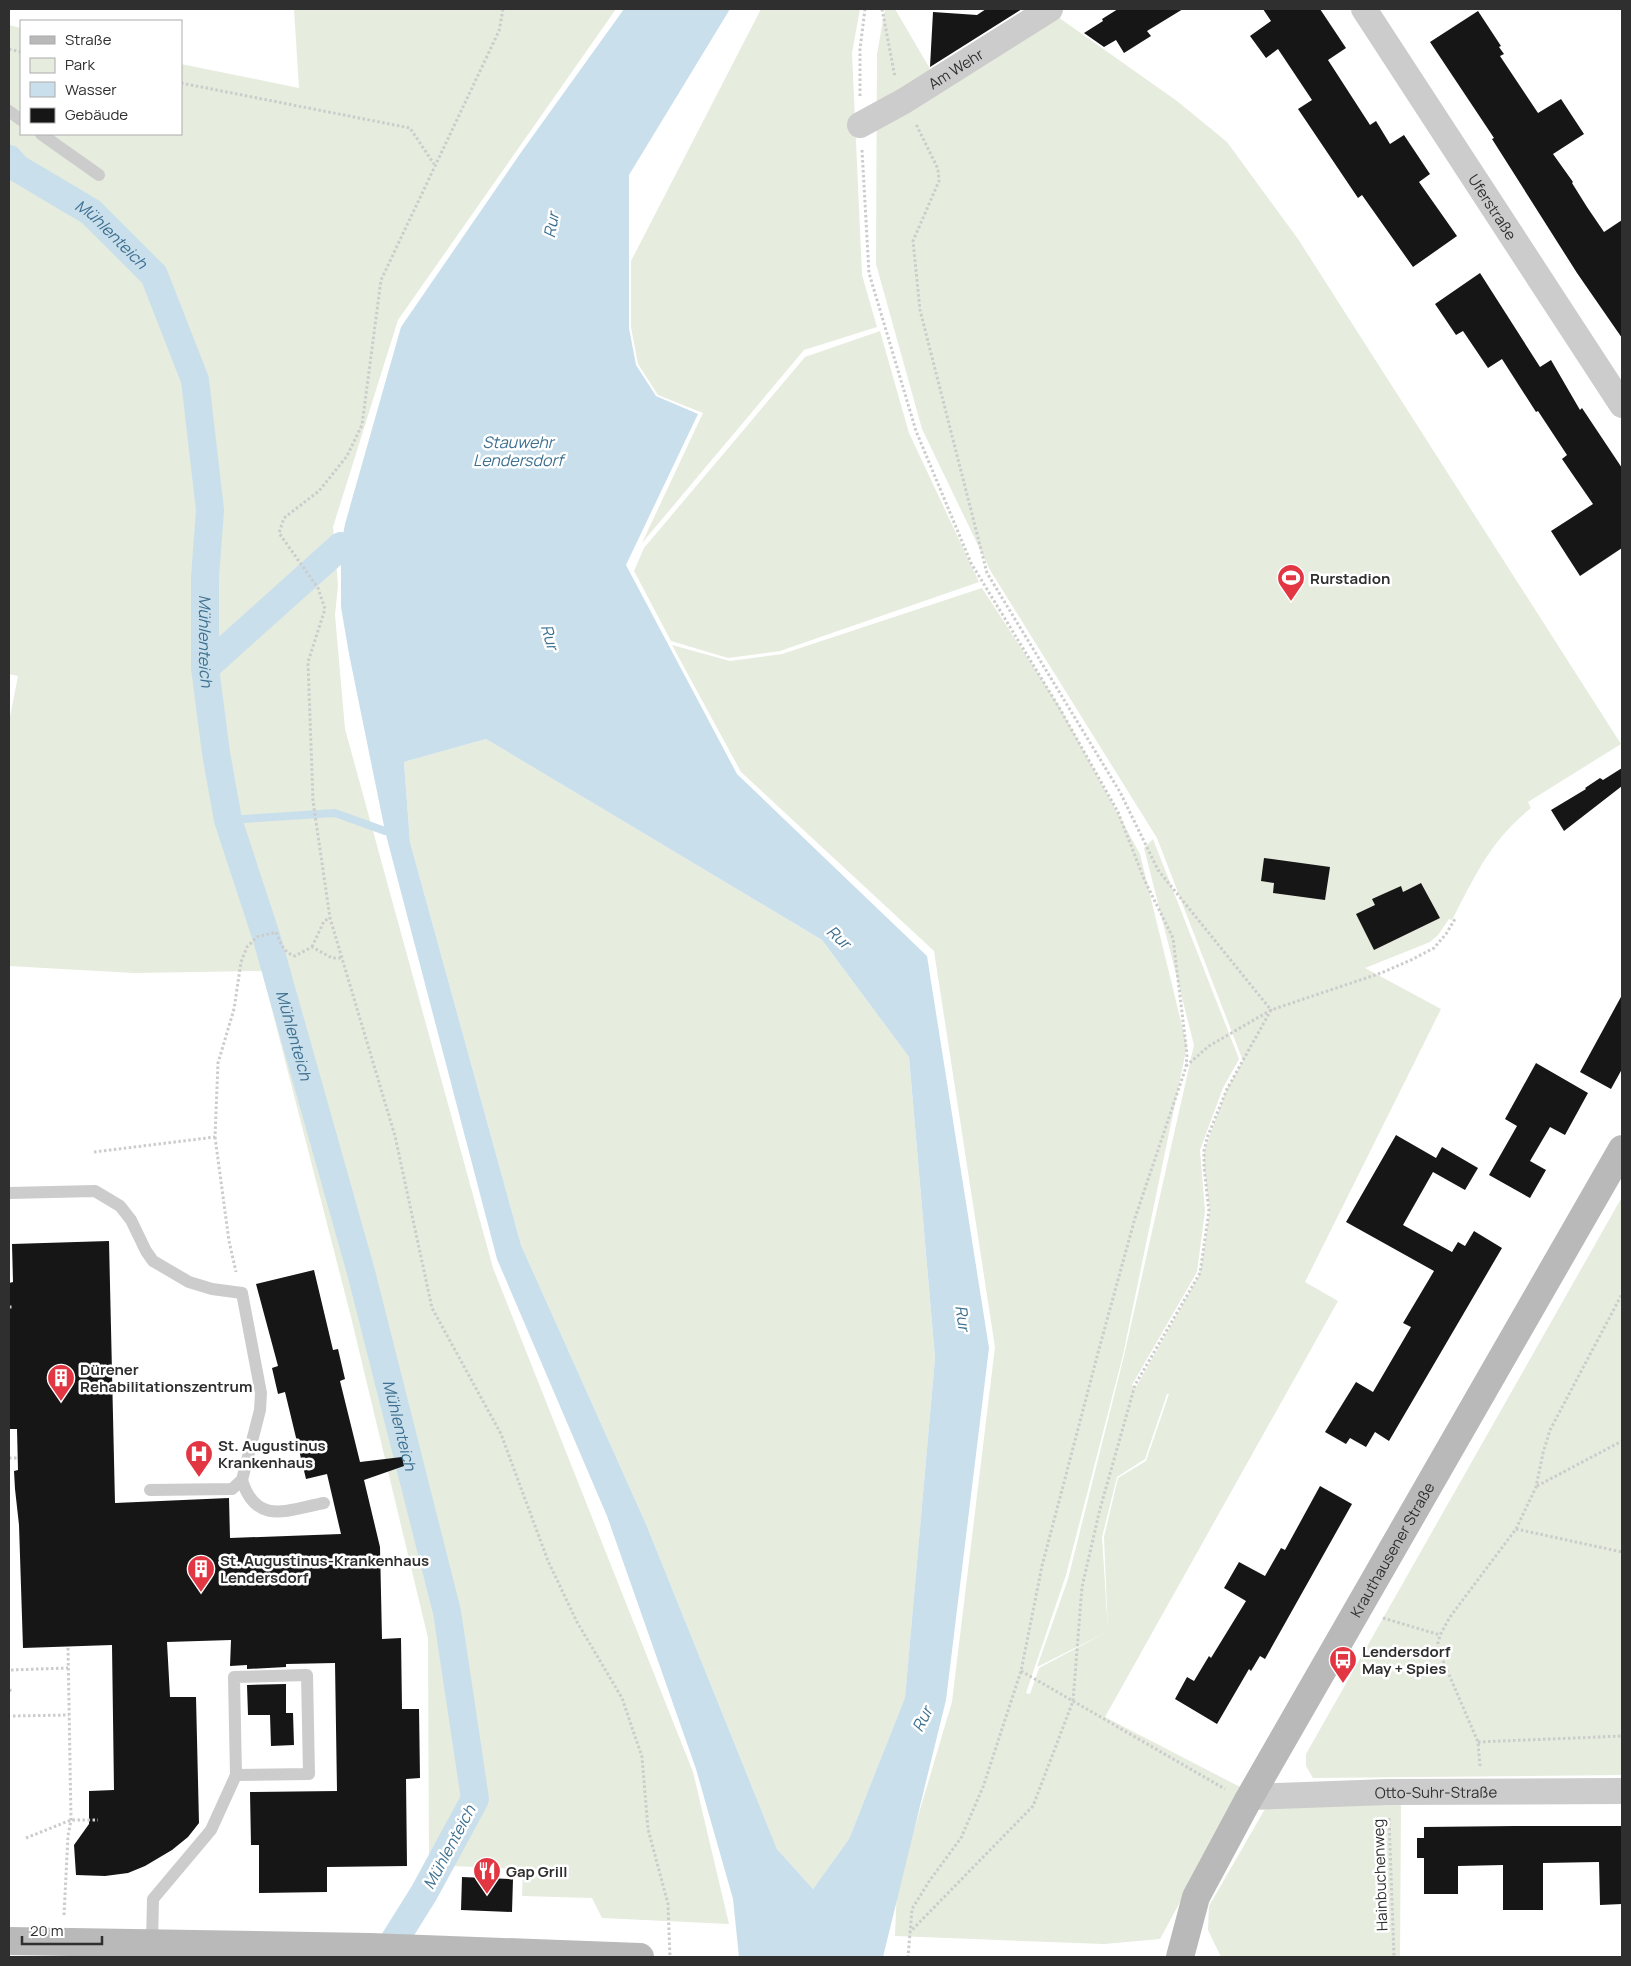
<svg xmlns="http://www.w3.org/2000/svg" width="1631" height="1966" font-family="Manrope,sans-serif">
	<style>
		.green { fill: #e6ecde; fill-rule: evenodd }
		.water { fill: #cadfec; fill-rule: evenodd }
		.lines { fill: none; stroke-linecap: round; stroke-linejoin: round }
		.stream { stroke: #cadfec; stroke-width: 8 }
		.canal { stroke: #cadfec; stroke-width: 28 }
		.building { fill: #161616 }
		.path { stroke: #ccc; stroke-width: 3; stroke-dasharray: 2.5 2.5; stroke-linecap: butt }
		.lane { stroke: #ccc; stroke-width: 12 }
		.street { stroke: #ccc; stroke-width: 26 }
		.secondary { stroke: #b9b9b9; stroke-width: 28 }
		.labels { text-anchor: middle; dominant-baseline: central; stroke-width: 5; stroke-linejoin: round; paint-order: stroke }
		.street-label { font-size: 15px; fill: #2f2f2f; stroke: #fff }
		.poi-label { font-size: 15px; font-weight: bold; fill: #2f2f2f; stroke: #fff; text-anchor: start }
		.water-label { font-size: 16px; font-style: italic; fill: #3e7191; stroke: #fff }
	</style>
	<rect width="100%" height="100%" fill="#fff"/>
	<path class="green" d="M 294,9 L 616,9 L 398,320 L 333,527 L 338,585 L 335,615 L 345,729 L 493,1268 L 693,1772 L 729,1924 L 602,1918 L 592,1898 L 522,1896 L 523,1869 L 429,1865 L 428,1638 L 351,1317 L 262,971 L 134,973 L 9,966 L 9,722 L 18,676 L 9,674 L 9,25 L 21,28 L 21,134 L 181,134 L 181,64 L 299,88 Z
		M 761,9 L 860,9 L 852,53 L 862,275 L 877,327 L 804,350 L 642,543 L 703,413 L 658,395 L 638,364 L 631,327 L 631,261 Z
		M 885,9 L 895,9 L 943,91 L 1058,17 L 1177,101 L 1227,142 L 1298,239 L 1621,744 L 1528,802 L 1531,808 C 1490,841 1476,874 1452,920 L 1449,919 L 1438,935 L 1430,942 L 1365,968 L 1441,1009 L 1305,1282 L 1338,1301 L 1105,1717 L 1242,1788 L 1160,1939 L 1104,1944 L 895,1936 L 897,1887 L 952,1702 L 995,1347 L 934,951 L 741,772 L 672,645 L 730,661 L 782,654 L 982,588 L 1059,706 L 1140,854 L 1187,1046 L 1123,1355 L 1066,1575 L 1026,1693 L 1030,1694 L 1039,1668 L 1107,1632 L 1037,1667 L 1068,1579 L 1124,1356 L 1194,1045 L 1144,848 L 1153,839 L 1239,1059 L 1223,1088 L 1200,1150 L 1205,1211 L 1197,1272 L 1132,1385 L 1135,1389 L 1200,1274 L 1210,1211 L 1204,1167 L 1204,1151 L 1227,1089 L 1243,1061 L 1157,838 L 990,570 L 922,429 L 876,264 L 877,54 ZM 1167,1394 L 1169,1394 L 1146,1461 L 1118,1478 L 1104,1537 L 1108,1632 L 1102,1537 L 1117,1477 L 1145,1459 Z
		M 880,331 L 909,433 L 979,582 L 780,651 L 728,658 L 671,641 L 634,571 L 644,548 L 805,357 Z
		M 486,739 L 822,940 L 909,1057 L 935,1358 L 905,1699 L 849,1839 L 813,1889 L 777,1849 L 646,1524 L 521,1245 L 410,842 L 404,762 Z
		M 1622,1197 L 1622,1775 L 1313,1778 L 1306,1766 L 1306,1754 Z
		M 1401,1800 L 1400,1957 L 1221,1957 L 1208,1930 L 1209,1906 L 1269,1802 Z"/>
	<path class="water" d="M 624,9 L 730,9 L 629,175 L 629,328 L 636,365 L 656,396 L 698,414 L 626,565 L 737,774 L 927,956 L 989,1348 L 946,1700 L 883,1957 L 739,1957 L 733,1899 L 696,1769 L 607,1516 L 497,1259 L 385,831 L 349,654 L 341,607 L 341,546 L 345,524 L 401,327 L 522,151 ZM 486,739 L 822,940 L 909,1057 L 935,1358 L 905,1698 L 849,1839 L 813,1889 L 777,1849 L 646,1524 L 521,1245 L 410,842 L 404,762 Z"/>
	<g class="lines">
		<path class="stream" d="M 228,820 L 335,813 L 385,831"/>
		<g class="canal">
			<path id="s1" d="M 9,159 L 17,168 L 91,212 L 154,275 L 195,380 L 210,510 L 205,577 L 205,668 L 216,753 L 228,820 L 267,939 L 361,1272 L 447,1612 L 475,1799 L 424,1893 L 384,1957"/>
			<path d="M 205,668 L 341,546"/>
		</g>
	</g>
	<path class="building" d="M 986,9 L 1022,9 L 930,67 L 933,12 L 977,15 Z
		M 1118,9 L 1183,9 L 1147,31 L 1151,36 L 1124,53 L 1116,40 L 1104,47 L 1084,33 L 1103,21 L 1102,19 Z
		M 1263,9 L 1320,9 L 1346,48 L 1328,60 L 1370,125 L 1376,121 L 1390,144 L 1404,135 L 1430,174 L 1419,182 L 1457,236 L 1413,267 L 1362,195 L 1358,198 L 1298,109 L 1312,100 L 1278,49 L 1266,58 L 1250,36 L 1271,21 Z
		M 1478,11 L 1501,46 L 1499,47 L 1504,54 L 1500,56 L 1538,113 L 1561,99 L 1584,134 L 1553,154 L 1573,182 L 1572,183 L 1587,207 L 1604,232 L 1622,220 L 1622,338 L 1577,273 L 1492,139 L 1494,138 L 1430,42 Z
		M 1480,273 L 1540,367 L 1551,360 L 1580,410 L 1582,408 L 1622,468 L 1622,548 L 1580,576 L 1551,531 L 1593,504 L 1562,459 L 1567,455 L 1538,411 L 1536,412 L 1502,359 L 1488,368 L 1463,331 L 1456,335 L 1435,304 Z
		M 1622,768 L 1622,786 L 1564,831 L 1551,810 L 1586,789 L 1585,788 L 1600,778 L 1603,780 Z
		M 1264,858 L 1330,867 L 1325,900 L 1273,893 L 1274,883 L 1261,881 Z
		M 1421,883 L 1440,918 L 1374,950 L 1356,914 L 1375,905 L 1372,899 L 1401,886 L 1403,892 Z
		M 1622,995 L 1622,1069 L 1611,1089 L 1580,1072 Z
		M 1536,1063 L 1588,1093 L 1565,1135 L 1550,1127 L 1530,1161 L 1546,1170 L 1530,1198 L 1489,1175 L 1517,1126 L 1505,1119 Z
		M 1396,1135 L 1436,1158 L 1442,1147 L 1478,1168 L 1465,1190 L 1433,1172 L 1403,1225 L 1452,1252 L 1458,1242 L 1465,1246 L 1474,1231 L 1502,1248 L 1389,1441 L 1375,1432 L 1366,1447 L 1350,1438 L 1346,1444 L 1325,1432 L 1356,1382 L 1373,1392 L 1411,1327 L 1403,1323 L 1434,1271 L 1346,1222 Z
		M 109,1241 L 115,1503 L 229,1498 L 230,1538 L 341,1534 L 327,1474 L 306,1479 L 285,1392 L 278,1394 L 272,1368 L 278,1366 L 256,1284 L 314,1270 L 333,1350 L 338,1349 L 345,1379 L 340,1381 L 360,1462 L 402,1457 L 404,1466 L 364,1480 L 380,1547 L 382,1639 L 401,1638 L 402,1709 L 419,1709 L 420,1778 L 406,1779 L 407,1866 L 327,1867 L 327,1892 L 259,1893 L 259,1845 L 251,1845 L 250,1792 L 337,1791 L 335,1663 L 286,1664 L 286,1667 L 247,1669 L 247,1665 L 230,1666 L 231,1640 L 167,1642 L 170,1697 L 196,1697 L 199,1823 L 188,1837 L 172,1850 L 145,1866 L 128,1873 L 105,1876 L 76,1875 L 74,1845 L 89,1824 L 89,1791 L 114,1790 L 112,1645 L 23,1648 L 19,1525 L 15,1489 L 14,1471 L 18,1470 L 17,1429 L 10,1429 L 9,1283 L 13,1282 L 12,1244 Z
		M 1320,1486 L 1352,1504 L 1265,1659 L 1260,1656 L 1251,1671 L 1249,1669 L 1217,1724 L 1175,1699 L 1187,1677 L 1194,1681 L 1209,1656 L 1211,1658 L 1246,1601 L 1224,1588 L 1239,1562 L 1265,1576 L 1281,1548 L 1285,1550 Z
		M 286,1684 L 286,1713 L 293,1713 L 294,1745 L 271,1746 L 270,1715 L 248,1715 L 247,1685 Z
		M 1515,1826 L 1622,1826 L 1622,1904 L 1600,1905 L 1599,1862 L 1543,1863 L 1543,1910 L 1503,1910 L 1503,1865 L 1458,1866 L 1458,1894 L 1424,1894 L 1424,1858 L 1417,1858 L 1417,1838 L 1424,1838 L 1424,1827 Z
		M 462,1877 L 513,1879 L 512,1912 L 461,1910 Z"/>
	<g class="lines">
		<path class="path" d="M 503,9 L 499,31 L 381,280 L 362,425 L 347,456 L 319,491 L 284,518 L 279,533 L 318,588 L 325,609 L 308,662 L 313,801 L 330,918 L 395,1136 L 432,1308 L 501,1434 L 548,1561 L 577,1622 L 622,1698 L 642,1757 L 648,1829 L 668,1904 L 670,1957
			M 882,9 L 895,77
			M 9,49 L 21,52
			M 181,83 L 410,128 L 434,164
			M 860,96 L 860,49 L 865,9
			M 862,150 L 869,273 L 916,431 L 971,563 L 1060,709 L 1118,812 L 1144,879 L 1173,938 L 1187,1054 L 1186,1067 L 1135,1218 L 1099,1349 L 1042,1566 L 1021,1671 L 983,1787 L 961,1838 L 930,1880 L 912,1909 L 908,1957
			M 312,947 L 324,921 L 330,918
			M 1186,1066 L 1209,1046 L 1271,1010 L 1381,973 L 1413,959 L 1434,948 L 1446,934 L 1455,919
			M 215,1137 L 229,1241 L 236,1272
			M 94,1152 L 215,1137 L 218,1063 L 234,1009 L 241,962 L 247,947 L 257,937 L 276,932 C 281,944 283,952 295,956 L 312,947 L 332,958 L 341,958
			M 9,1307 L 12,1307
			M 9,1458 L 18,1458
			M 1537,1486 L 1622,1441
			M 1516,1529 L 1622,1552
			M 1383,1618 L 1440,1635
			M 11,1670 L 68,1668
			M 1021,1671 L 1225,1789
			M 9,1690 L 12,1691
			M 13,1716 L 69,1715
			M 1478,1742 L 1622,1736
			M 1480,1766 L 1478,1742 L 1441,1656 L 1438,1643 L 1440,1635 L 1450,1617 L 1516,1529 L 1536,1487 L 1543,1453 L 1550,1430 L 1622,1294
			M 1389,1818 L 1394,1957
			M 26,1838 L 71,1820 L 98,1820
			M 64,1915 L 68,1836 L 71,1820 L 68,1646
			M 909,1933 L 1033,1806 L 1073,1701 L 1082,1587 L 1100,1509 L 1135,1385 L 1200,1273 L 1209,1211 L 1204,1167 L 1204,1151 L 1207,1138 L 1227,1089 L 1271,1010 L 1158,870 L 1120,792 L 987,573 L 920,310 L 913,241 L 939,181 L 938,169 L 916,124"/>
		<path class="lane" d="M 9,111 L 21,120
			M 41,134 L 99,175
			M 9,1193 L 95,1191 L 120,1206 L 131,1220 L 146,1251 L 153,1261 L 189,1282 L 212,1289 L 242,1293 L 261,1393 L 260,1410 L 242,1480 L 232,1489 L 150,1490
			M 242,1480 C 256,1526 288,1510 324,1503
			M 152,1943 L 153,1899 L 211,1830 L 236,1775 L 234,1677 L 307,1675 L 309,1774 L 236,1775"/>
		<g class="street">
			<path id="s2" d="M 1364,9 L 1622,405"/>
			<path id="s3" d="M 860,125 L 904,101 L 1050,9"/>
			<path id="s4" d="M 1250,1797 L 1388,1792 L 1622,1791"/>
		</g>
		<g class="secondary">
			<path d="M 9,1941 L 370,1947 L 640,1957"/>
			<path id="s5" d="M 1180,1957 L 1196,1897 L 1247,1802 L 1622,1149"/>
		</g>
	</g>
	<defs>
		<symbol id="stadium-pin" viewBox="-11 -11 22 30"><path d="M0 17L-7.5 6A9.5 9.5 0 1 1 7.5 6Z" fill="#e23643" stroke="#fff"/><path d="M0-5a6.5 5 0 1 0 0 10a6.5 5 0 1 0 0-10ZM-3.5-1.8h7v3.6h-7Z" fill="#fff"/></symbol>
		<symbol id="building-pin" viewBox="-11 -11 22 30"><path d="M0 17L-7.5 6A9.5 9.5 0 1 1 7.5 6Z" fill="#e23643" stroke="#fff"/><path d="M-4-6H4V6H1V3H-1V6H-4ZM-2.5-4.3h1.7v1.8h-1.7ZM.8-4.3h1.7v1.8H.8ZM-2.5-1h1.7V.8h-1.7ZM.8-1h1.7V.8H.8Z" fill="#fff"/></symbol>
		<symbol id="hospital-pin" viewBox="-11 -11 22 30"><path d="M0 17L-7.5 6A9.5 9.5 0 1 1 7.5 6Z" fill="#e23643" stroke="#fff"/><path d="M-5-5h3v3.5h4V-5h3V5h-3V1.5h-4V5h-3Z" fill="#fff"/></symbol>
		<symbol id="bus-pin" viewBox="-11 -11 22 30"><path d="M0 17L-7.5 6A9.5 9.5 0 1 1 7.5 6Z" fill="#e23643" stroke="#fff"/><path d="M-5-6H5V4H4V6H2V4H-2V6H-4V4H-5ZM-3.5-4V0h7V-4ZM-3.5 1.2v1.5H-2V1.2ZM2 1.2v1.5H3.5V1.2Z" fill="#fff"/></symbol>
		<symbol id="restaurant-pin" viewBox="-11 -11 22 30"><path d="M0 17L-7.5 6A9.5 9.5 0 1 1 7.5 6Z" fill="#e23643" stroke="#fff"/><path d="M-5-6h1v4h1v-4h1v4h1v-4h1v5L-1.5 .5V6h-2V.5L-5-1ZM5-6V6H3V1.5H1.5Q1.5-4 5-6Z" fill="#fff"/></symbol>
	</defs>
	<g fill-rule="evenodd">
		<use href="#stadium-pin" x="1275" y="562" width="32" height="43"/>
		<use href="#building-pin" x="45" y="1362" width="32" height="43"/>
		<use href="#hospital-pin" x="183" y="1438" width="32" height="43"/>
		<use href="#building-pin" x="185" y="1553" width="32" height="43"/>
		<use href="#bus-pin" x="1327" y="1644" width="32" height="43"/>
		<use href="#restaurant-pin" x="471" y="1855" width="32" height="43"/>
	</g>
	<g class="labels">
		<g class="street-label">
			<text stroke="none"><textPath href="#s3" startOffset="111">Am Wehr</textPath></text>
			<text stroke="none"><textPath href="#s2" startOffset="236">Uferstraße</textPath></text>
			<text stroke="none"><textPath href="#s5" startOffset="461">Krauthausener Straße</textPath></text>
			<text stroke="none"><textPath href="#s4" startOffset="186">Otto-Suhr-Straße</textPath></text>
			<text transform="translate(1380 1875) rotate(-92)">Hainbuchenweg</text>
		</g>
		<g class="poi-label">
			<text x="1310" y="578">Rurstadion</text>
			<text x="80" y="1369">Dürener<tspan x="80" dy="17">Rehabilitationszentrum</tspan></text>
			<text x="218" y="1445">St. Augustinus<tspan x="218" dy="17">Krankenhaus</tspan></text>
			<text x="220" y="1560">St. Augustinus-Krankenhaus<tspan x="220" dy="17">Lendersdorf</tspan></text>
			<text x="1362" y="1651">Lendersdorf<tspan x="1362" dy="17">May + Spies</tspan></text>
			<text x="506" y="1871">Gap Grill</text>
		</g>
		<g class="water-label">
			<text transform="translate(551 225) rotate(-80)">Rur</text>
			<text stroke="none"><textPath href="#s1" startOffset="128">Mühlenteich</textPath></text>
			<text x="518" y="442">Stauwehr<tspan x="518" dy="18">Lendersdorf</tspan></text>
			<text transform="translate(550 637) rotate(74)">Rur</text>
			<text stroke="none"><textPath href="#s1" startOffset="562">Mühlenteich</textPath></text>
			<text transform="translate(839 937) rotate(42)">Rur</text>
			<text stroke="none"><textPath href="#s1" startOffset="968">Mühlenteich</textPath></text>
			<text transform="translate(963 1318) rotate(82)">Rur</text>
			<text stroke="none"><textPath href="#s1" startOffset="1372">Mühlenteich</textPath></text>
			<text transform="translate(922 1719) rotate(-64)">Rur</text>
			<text transform="translate(449 1847) rotate(-62)">Mühlenteich</text>
		</g>
	</g>
	<rect width="1631" height="1966" fill="none" stroke="#2f2f2f" stroke-width="20"/>
	<rect x="20" y="20" width="162" height="115" fill="#ffffff" stroke="#acacac"/>
	<rect x="30" y="36" width="25" height="8" fill="#b9b9b9" stroke="#acacac"/>
	<text x="65" y="45" font-size="15" fill="#2f2f2f">Straße</text>
	<rect x="30" y="58" width="25" height="15" fill="#e6ecde" stroke="#acacac"/>
	<text x="65" y="70" font-size="15" fill="#2f2f2f">Park</text>
	<rect x="30" y="82" width="25" height="15" fill="#cadfec" stroke="#acacac"/>
	<text x="65" y="95" font-size="15" fill="#2f2f2f">Wasser</text>
	<rect x="30" y="108" width="25" height="15" fill="#161616" stroke="#acacac"/>
	<text x="65" y="120" font-size="15" fill="#2f2f2f">Gebäude</text>
	<path d="M22 1936v8h80v-8" fill="none" stroke="#2f2f2f" stroke-width="2.5"/>
	<text x="30" y="1936" font-size="15" fill="#2f2f2f" stroke="#ffffff" stroke-width="4" paint-order="stroke">20 m</text>
</svg>
